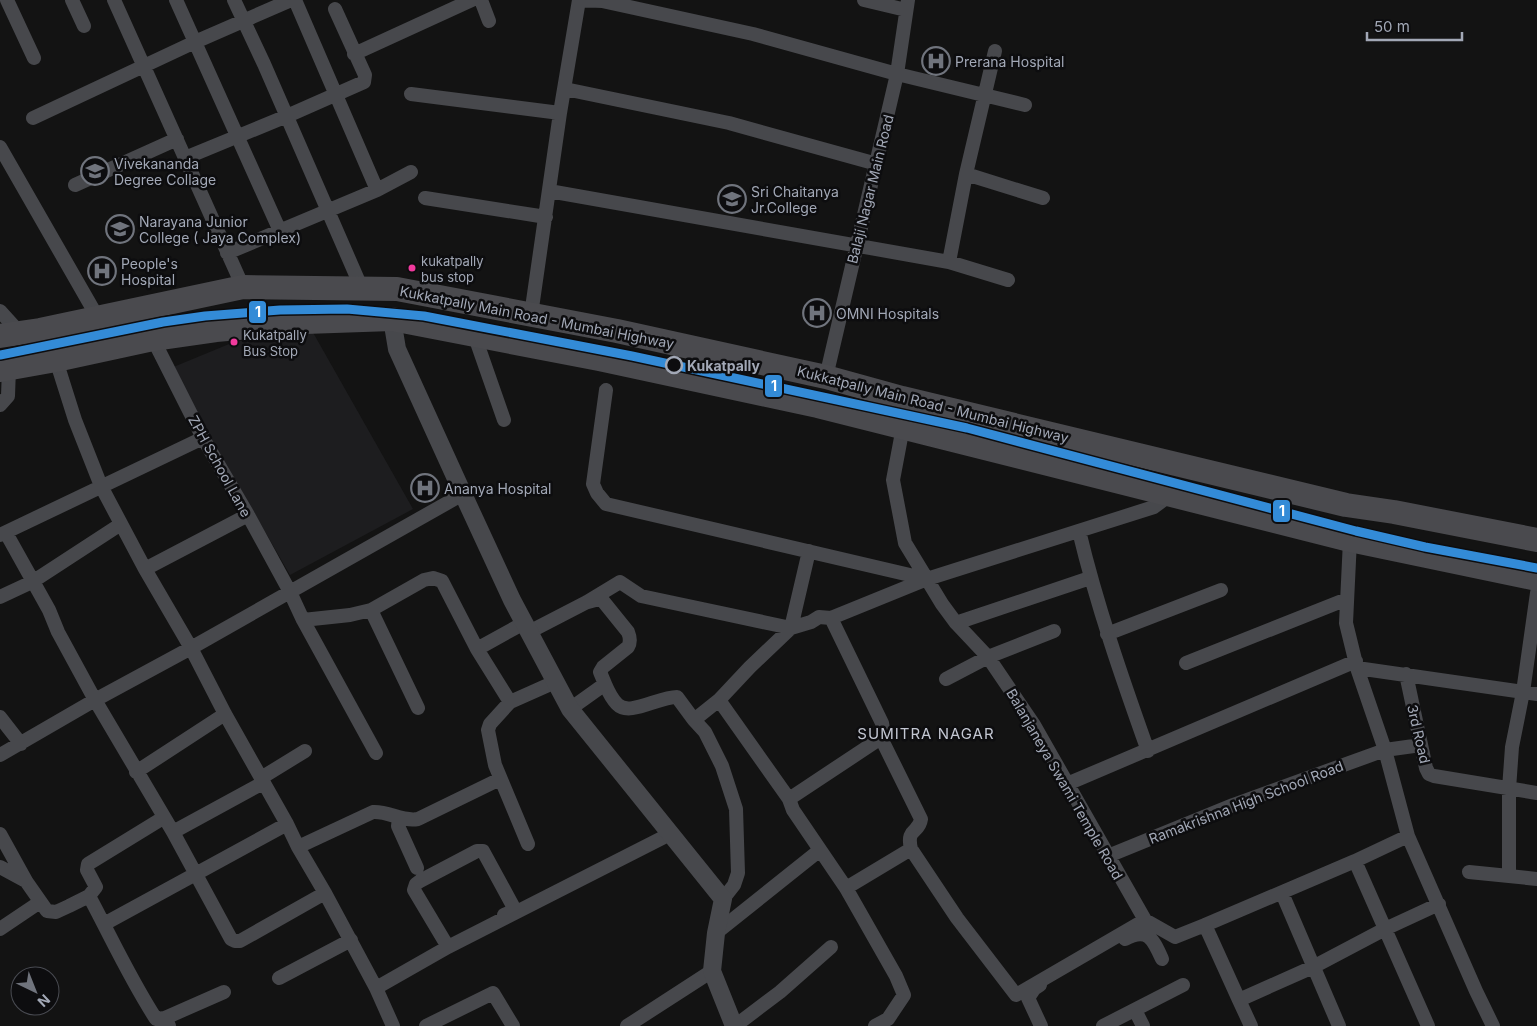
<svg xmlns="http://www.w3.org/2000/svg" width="1537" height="1026" font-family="Inter,sans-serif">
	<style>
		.built { fill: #1d1d1f }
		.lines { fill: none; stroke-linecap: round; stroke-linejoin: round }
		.minor { stroke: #47484c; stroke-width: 14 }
		.tertiary { stroke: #47484c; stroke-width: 18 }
		.trunk { stroke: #4a4a4e; stroke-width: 24 }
		.metro-1-casing { stroke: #0d0d0f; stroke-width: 12 }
		.metro-1 { stroke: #338bd7; stroke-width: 9 }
		.bus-dot { fill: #f13a9d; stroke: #0d0d0f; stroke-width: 2 }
		.stop-dot { fill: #0d0d0f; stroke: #a2a8b6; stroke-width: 2.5 }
		.labels { text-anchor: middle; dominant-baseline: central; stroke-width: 5; stroke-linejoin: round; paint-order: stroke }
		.bus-label { font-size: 13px; fill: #a2a8b6; stroke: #0d0d0f; text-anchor: start }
		.poi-label { font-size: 14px; fill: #a2a8b6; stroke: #0d0d0f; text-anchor: start }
		.street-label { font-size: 14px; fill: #a2a8b6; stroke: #0d0d0f }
		.stop-label { font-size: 14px; font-weight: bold; fill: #a2a8b6; stroke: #0d0d0f; text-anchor: start }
		.neighbourhood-label { font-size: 15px; letter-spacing: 1px; fill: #c3c7d2; stroke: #0d0d0f }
		.line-badge { stroke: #0d0d0f; stroke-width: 2 }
		.badge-label { font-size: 14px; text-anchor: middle; font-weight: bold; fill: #fff }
	</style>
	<rect width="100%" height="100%" fill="#131313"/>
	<path class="built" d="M 311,329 L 413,509 L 290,575 L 171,368 L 234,342 Z"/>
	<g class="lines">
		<path class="minor" d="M 7,0 L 34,58
			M 72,0 L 84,26
			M 114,0 L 243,287
			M 176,0 L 280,231
			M 234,0 L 264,64 L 362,289
			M 295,0 L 377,190
			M 481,0 L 489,21
			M 579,0 L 602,1 L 753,34 L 897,74 L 1025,105
			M 864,0 L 906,10
			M 354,54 L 472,0
			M 565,89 L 729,123 L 877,164
			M 411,94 L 560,113
			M 33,118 L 195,42 L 291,0
			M 0,147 L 98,318
			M 185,158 L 287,116 L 364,82 L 365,75 L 335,9
			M 966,174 L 1043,198
			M 75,185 L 177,139
			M 549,191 L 949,262 L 1008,280
			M 425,198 L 546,217
			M 227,253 L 377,190 L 411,172
			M 949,262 L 966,174 L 995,51
			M 0,311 L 19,332
			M 531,315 L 560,113 L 579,0
			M 474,334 L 504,420
			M 153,339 L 203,438 L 248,515 L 290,592 L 303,620 L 376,753
			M 56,360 L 75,420 L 101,486 L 145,569 L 191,648 L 225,714 L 287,824 L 298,847 L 325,893 L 376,988 L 393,1026
			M 826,377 L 897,74 L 908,0
			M 606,390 L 593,484 L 597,493 L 606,504 L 927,579
			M 0,405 L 8,396 L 9,368
			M 903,427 L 893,480 L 905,543 L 942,604 L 956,623 L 988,657 L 1034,725 L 1145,920
			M 1079,531 C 1097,606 1122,678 1148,751
			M 6,533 L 49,610 L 58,632 L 95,700 L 173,832 L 231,939 L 235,941 L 240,941 L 325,893
			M 0,535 L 203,438
			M 1350,540 L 1346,623 L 1357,668 L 1385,750 L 1408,836 L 1476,991 L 1493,1026
			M 145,569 L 248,515
			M 1537,593 L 1523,692 L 1512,747 L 1509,789 L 1509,876 L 1537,879
			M 0,597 L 32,582 L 121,524
			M 588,602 L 599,599 L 603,601 L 628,632 C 630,637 631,642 628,647 L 603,667 L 600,672 L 605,684
			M 371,610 L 424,580 L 433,578 L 442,581 L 477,649 L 510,702
			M 303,620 L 350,615 L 371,610 L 418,708
			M 956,623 L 1090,578
			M 529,632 L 587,602 L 620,582 L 641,596 L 791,628 L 811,622 L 819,617 L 831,618 L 927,579 L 1154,507 L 1170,495
			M 1107,634 L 1221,590
			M 477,649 L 524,623
			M 1186,663 L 1347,599
			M 1357,668 L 1537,694
			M 1406,674 L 1426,768 L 1429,774 L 1434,776 L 1537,793
			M 946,679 L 988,657 L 1054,631
			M 719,700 L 789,799 L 793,810 L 846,888
			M 570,709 L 605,684 C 608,691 612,699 617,704 C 629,717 658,697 677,697 L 694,720 L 719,700 L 750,667 L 791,628 L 809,551
			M 0,717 L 21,744
			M 694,720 L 705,732 L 722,766 L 736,809 L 738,873 L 734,885 L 723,899
			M 881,738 L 921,819 C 919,834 906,827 911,849
			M 0,755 L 95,700 L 191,648 L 463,494
			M 136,772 L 225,714
			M 261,778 L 305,751
			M 1067,784 L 1356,661
			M 789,799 L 881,738 L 883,729 L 882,723 L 831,618
			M 399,818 L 398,826 L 417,868
			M 173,832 L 263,783
			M 0,834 L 26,881
			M 528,844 L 495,765 L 488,730 L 490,724 L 510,702 L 555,682
			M 298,847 L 373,812 C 389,811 402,822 418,819 L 500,779
			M 1108,856 L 1233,805 L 1385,750 L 1421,745
			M 1355,861 L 1428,1026
			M 0,867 L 26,881 L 47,911 L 56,912 L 69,906 L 89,896 L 96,887 L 87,870 L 88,864 L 163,818
			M 1469,872 L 1509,876
			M 1282,893 L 1339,1026
			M 89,896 C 111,937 130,979 156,1019 L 165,1018 L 169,1026
			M 104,924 L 287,824
			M 0,929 L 40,902
			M 716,933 L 820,850
			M 1125,939 C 1148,927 1153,939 1162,959
			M 448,947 L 414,890 L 416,884 L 420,881 L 477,851 L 483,851 L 514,908 L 513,911 L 504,915
			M 279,978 L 351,940
			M 1040,985 L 1034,989 L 1028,998 L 1041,1026
			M 376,988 L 448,947 L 670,834
			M 1239,1000 L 1205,925 L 1355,861 L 1408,836
			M 1135,1010 L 1143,1026
			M 165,1018 L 224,992
			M 426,1026 L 493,993 L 513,1026
			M 627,1026 L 712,971
			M 735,1026 L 780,992 L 831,947
			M 875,1026 L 888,1019 L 904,995 L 896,976 L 846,888 L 911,849 L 957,918 L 1016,995 L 1145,920 L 1175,937 L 1205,925
			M 1103,1026 L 1183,985
			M 1251,1026 L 1239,1000 L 1313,967 L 1385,929 L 1439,904"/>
		<path class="tertiary" d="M 392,319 L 397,349 L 463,494 L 512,600 L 570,709 L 723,899 L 716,933 L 712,971 L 734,1026"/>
		<path class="trunk" d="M 0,336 L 40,330 L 243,287 L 397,289 L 617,331 L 826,377 L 902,398 L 1346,505 L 1394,512 L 1537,540
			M 0,370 L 56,360 L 153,339 L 216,330 L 305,322 L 392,319 L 599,359 L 818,406 L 1350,540 L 1537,579"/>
		<defs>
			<path id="metro-1" d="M 0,355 L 163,322 L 205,316 L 280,310 L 347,309 L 424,316 L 632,356 L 967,428 L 1356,531 L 1425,547 L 1537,568"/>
		</defs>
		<use href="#metro-1" class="metro-1-casing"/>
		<use href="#metro-1" class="metro-1"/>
	</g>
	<defs>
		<symbol id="hospital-ring" viewBox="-11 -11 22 22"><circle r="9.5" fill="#0d0d0f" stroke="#70747d" stroke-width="1.5"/><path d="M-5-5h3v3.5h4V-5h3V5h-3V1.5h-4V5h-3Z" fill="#70747d"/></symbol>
		<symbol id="university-ring" viewBox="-11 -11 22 22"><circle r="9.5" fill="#0d0d0f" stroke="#70747d" stroke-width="1.5"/><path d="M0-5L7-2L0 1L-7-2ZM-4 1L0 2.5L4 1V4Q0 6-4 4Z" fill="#70747d"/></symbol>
	</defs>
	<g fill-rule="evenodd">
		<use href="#hospital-ring" x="920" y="45" width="32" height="32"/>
		<use href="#university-ring" x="79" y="155" width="32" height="32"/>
		<use href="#university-ring" x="716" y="183" width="32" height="32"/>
		<use href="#university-ring" x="104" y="213" width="32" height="32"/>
		<use href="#hospital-ring" x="86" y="255" width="32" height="32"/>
		<use href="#hospital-ring" x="801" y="297" width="32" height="32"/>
		<use href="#hospital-ring" x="409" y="472" width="32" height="32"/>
	</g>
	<g class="bus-dot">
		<circle cx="412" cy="268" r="4.5"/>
		<circle cx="234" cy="342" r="4.5"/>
	</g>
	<circle class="stop-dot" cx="674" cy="365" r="8"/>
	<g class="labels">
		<g class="bus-label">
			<text x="421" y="261">kukatpally<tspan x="421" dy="16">bus stop</tspan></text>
			<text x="243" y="335">Kukatpally<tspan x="243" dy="16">Bus Stop</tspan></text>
		</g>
		<g class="poi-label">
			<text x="955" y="61">Prerana Hospital</text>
			<text x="114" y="163">Vivekananda<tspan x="114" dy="16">Degree Collage</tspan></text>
			<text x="751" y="191">Sri Chaitanya<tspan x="751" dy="16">Jr.College</tspan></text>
			<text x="139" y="221">Narayana Junior<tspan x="139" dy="16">College ( Jaya Complex)</tspan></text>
			<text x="121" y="263">People's<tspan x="121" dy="16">Hospital</tspan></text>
			<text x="836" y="313">OMNI Hospitals</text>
			<text x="444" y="488">Ananya Hospital</text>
		</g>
		<g class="street-label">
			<text transform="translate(870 189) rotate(-76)">Balaji Nagar Main Road</text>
			<text transform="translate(537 317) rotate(11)">Kukkatpally Main Road - Mumbai Highway</text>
			<text transform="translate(933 404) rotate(14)">Kukkatpally Main Road - Mumbai Highway</text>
			<text transform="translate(220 466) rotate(61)">ZPH School Lane</text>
			<text transform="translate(1419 734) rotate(77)">3rd Road</text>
			<text transform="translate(1065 784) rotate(60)">Balanjaneya Swami Temple Road</text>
			<text transform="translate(1246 802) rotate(-21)">Ramakrishna High School Road</text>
		</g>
		<g class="stop-label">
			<text x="687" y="365">Kukatpally</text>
		</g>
		<g class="neighbourhood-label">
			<text x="926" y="733">SUMITRA NAGAR</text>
		</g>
	</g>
	<g class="line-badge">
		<rect x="248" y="300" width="19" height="24" rx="5" fill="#338bd7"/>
		<rect x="764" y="374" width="19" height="24" rx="5" fill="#338bd7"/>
		<rect x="1272" y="499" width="19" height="24" rx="5" fill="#338bd7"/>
	</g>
	<g class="badge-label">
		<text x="258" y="317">1</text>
		<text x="774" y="391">1</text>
		<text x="1282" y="516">1</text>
	</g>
	<g transform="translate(35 991) rotate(137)"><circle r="24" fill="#0d0d0f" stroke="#494b52"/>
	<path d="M0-4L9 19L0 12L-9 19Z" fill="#70747d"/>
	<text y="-8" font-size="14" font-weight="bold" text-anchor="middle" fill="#a2a8b6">N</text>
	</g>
	<path d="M1367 32v8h95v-8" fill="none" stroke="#a2a8b6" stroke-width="2.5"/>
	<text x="1374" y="32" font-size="15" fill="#a2a8b6" stroke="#0d0d0f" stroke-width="4" paint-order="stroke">50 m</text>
</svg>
